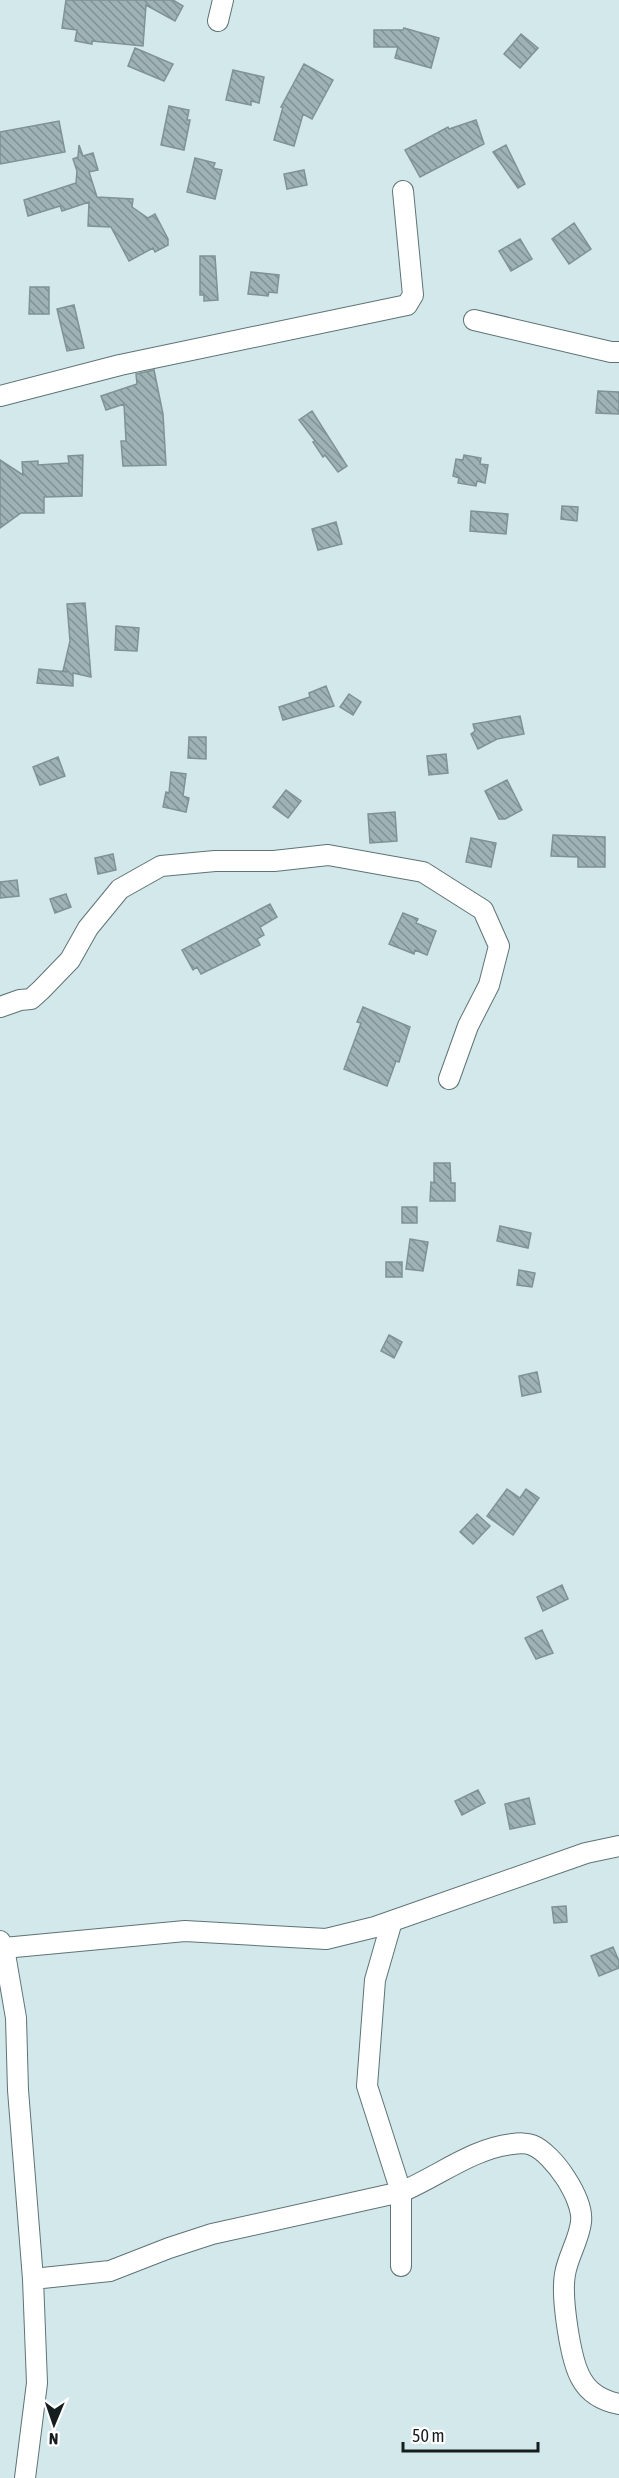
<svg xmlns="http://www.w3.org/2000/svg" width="619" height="2478" font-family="'Asap Condensed',sans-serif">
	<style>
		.building { fill: url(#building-back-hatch); stroke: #7e9395; stroke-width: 1.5 }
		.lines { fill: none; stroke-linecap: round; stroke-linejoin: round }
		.minor-casing { stroke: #5f7375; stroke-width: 22 }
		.minor { stroke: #fff; stroke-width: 20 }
	</style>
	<defs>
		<pattern id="building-back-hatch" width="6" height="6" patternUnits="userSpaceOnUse" patternTransform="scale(1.5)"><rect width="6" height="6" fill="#9eb3b5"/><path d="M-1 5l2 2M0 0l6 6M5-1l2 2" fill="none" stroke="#809193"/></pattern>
	</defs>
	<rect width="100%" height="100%" fill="#d2e8ea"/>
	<path class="building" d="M 66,0 L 173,0 L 183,6 L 175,21 L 146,5 L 143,46 L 92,41 L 92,44 L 75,41 L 77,30 L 62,28 Z
		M 404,28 L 439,38 L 431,68 L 395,58 L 398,47 L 374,47 L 374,30 L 403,30 Z
		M 521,34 L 538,48 L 520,68 L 504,54 Z
		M 135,48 L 173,64 L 164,81 L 128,66 Z
		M 304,64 L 333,80 L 312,119 L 303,114 L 294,146 L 274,140 L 283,107 L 281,107 Z
		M 233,70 L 264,77 L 259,103 L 251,101 L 251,105 L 226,100 Z
		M 169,106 L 189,110 L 187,120 L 190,120 L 184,150 L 161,145 Z
		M 476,120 L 484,144 L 420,177 L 405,150 L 448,127 L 449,129 Z
		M 59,121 L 65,152 L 0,164 L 0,132 Z
		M 79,145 L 83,156 L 93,153 L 98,170 L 89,172 L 97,197 L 133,199 L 132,207 L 148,218 L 155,214 L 168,239 L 168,245 L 155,252 L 153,248 L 129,261 L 111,227 L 88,226 L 89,202 L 62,211 L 60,206 L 28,216 L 24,200 L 76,183 L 77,171 L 73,159 L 78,157 Z
		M 506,145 L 525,184 L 518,188 L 493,152 Z
		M 195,158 L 215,163 L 213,168 L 222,170 L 215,199 L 187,192 Z
		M 304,170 L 307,185 L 287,189 L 284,174 Z
		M 574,223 L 591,249 L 569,264 L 552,239 Z
		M 520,239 L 532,259 L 511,271 L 499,251 Z
		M 200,256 L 215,256 L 218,300 L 204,301 L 204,295 L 200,295 Z
		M 251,272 L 279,275 L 277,293 L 269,292 L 268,296 L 248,294 Z
		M 30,287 L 49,287 L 49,314 L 29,314 Z
		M 74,305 L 84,348 L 67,351 L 57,309 Z
		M 154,370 L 163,414 L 166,465 L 123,466 L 121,441 L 126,441 L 124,404 L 106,410 L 101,396 L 137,384 L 136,374 Z
		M 598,391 L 619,392 L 619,414 L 596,413 Z
		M 312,411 L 347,466 L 338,472 L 325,455 L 323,457 L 313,442 L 315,441 L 299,420 Z
		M 83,455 L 82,496 L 44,497 L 44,513 L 21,513 L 0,528 L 0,460 L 23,475 L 22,462 L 38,461 L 38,465 L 69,463 L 68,456 Z
		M 464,455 L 481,458 L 480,464 L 488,465 L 485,483 L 477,481 L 476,486 L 458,483 L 459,478 L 453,476 L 456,459 L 463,460 Z
		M 562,506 L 578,507 L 577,521 L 561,519 Z
		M 471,511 L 508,514 L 506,534 L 470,531 Z
		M 336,522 L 342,544 L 318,550 L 312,529 Z
		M 85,603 L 91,677 L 73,673 L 73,686 L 37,683 L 39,669 L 68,672 L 63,671 L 70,641 L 67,604 Z
		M 116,626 L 139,628 L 137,651 L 115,650 Z
		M 326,686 L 334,706 L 283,720 L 279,707 L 310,697 L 309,693 Z
		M 349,694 L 361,702 L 353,715 L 340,707 Z
		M 520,716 L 524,734 L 497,739 L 478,749 L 471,734 L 475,731 L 473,724 Z
		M 189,737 L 206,737 L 206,759 L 188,758 Z
		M 446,754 L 448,773 L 429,775 L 427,756 Z
		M 58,757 L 65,776 L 40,785 L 33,767 Z
		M 171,772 L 186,774 L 183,796 L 189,798 L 186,812 L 163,807 L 166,792 L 169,793 Z
		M 507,780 L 522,810 L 505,819 L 499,819 L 485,791 Z
		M 286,790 L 301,801 L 288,818 L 273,807 Z
		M 395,812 L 397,841 L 370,843 L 368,814 Z
		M 553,835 L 605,837 L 605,867 L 578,867 L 578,857 L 551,856 Z
		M 471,838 L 496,843 L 491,867 L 466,862 Z
		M 113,854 L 116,870 L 98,874 L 95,858 Z
		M 17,880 L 19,896 L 0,898 L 0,882 Z
		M 66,894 L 71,907 L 55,913 L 50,899 Z
		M 270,904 L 277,917 L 260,927 L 264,935 L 257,939 L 260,945 L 201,974 L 197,967 L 193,970 L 182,950 Z
		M 403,913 L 418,919 L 416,923 L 436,931 L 427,955 L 415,950 L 414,954 L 389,944 Z
		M 363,1007 L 410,1027 L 399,1062 L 396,1061 L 387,1086 L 344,1069 L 361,1023 L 357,1022 Z
		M 434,1163 L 450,1163 L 451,1183 L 455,1183 L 455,1201 L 430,1201 L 431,1182 L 434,1183 Z
		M 402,1207 L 417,1207 L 417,1223 L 402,1223 Z
		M 500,1226 L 531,1233 L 528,1248 L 497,1241 Z
		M 410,1239 L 428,1242 L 423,1271 L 406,1269 Z
		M 386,1262 L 402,1262 L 402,1277 L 386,1277 Z
		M 519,1270 L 535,1273 L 532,1287 L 517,1285 Z
		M 389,1335 L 402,1342 L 394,1358 L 381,1351 Z
		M 537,1372 L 541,1392 L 522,1396 L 519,1376 Z
		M 507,1489 L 520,1498 L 526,1489 L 539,1498 L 513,1535 L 487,1516 Z
		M 477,1514 L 490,1526 L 473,1544 L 460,1532 Z
		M 562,1585 L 568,1599 L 543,1611 L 537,1597 Z
		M 542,1630 L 553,1653 L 536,1659 L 525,1638 Z
		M 478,1790 L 485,1803 L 462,1815 L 455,1801 Z
		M 529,1798 L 535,1824 L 510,1829 L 505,1804 Z
		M 566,1906 L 567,1922 L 554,1923 L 552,1907 Z
		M 613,1947 L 619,1961 L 619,1968 L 599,1976 L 591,1956 Z"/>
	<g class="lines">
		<defs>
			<path id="minor" d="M 218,21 L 223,0
				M 474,320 L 611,352 L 619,352
				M 0,396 L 120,365 L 407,305 L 413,295 L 403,191
				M 0,1007 L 20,1000 L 31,999 L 41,990 L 70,960 L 88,928 L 120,889 L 161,866 L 215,861 L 274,861 L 328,855 L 423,872 L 483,910 L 499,946 L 489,985 L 468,1026 L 449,1079
				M 392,1921 L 375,1980 L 367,2086 L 401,2192 L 401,2266
				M 0,1941 L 4,1948 L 16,2018 L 18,2090 L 33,2279 L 37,2383 L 25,2478
				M 4,1948 L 185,1931 L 326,1939 L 375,1927 L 586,1853 L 619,1846
				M 33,2279 L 110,2271 L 169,2248 L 212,2234 L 401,2192 C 439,2176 473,2148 513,2144 C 518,2143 527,2143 532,2145 C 553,2153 584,2199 581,2222 C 579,2240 568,2256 565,2274 C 561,2296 570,2361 582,2380 C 590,2394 604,2401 619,2404"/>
		</defs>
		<use href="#minor" class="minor-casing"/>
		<use href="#minor" class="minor"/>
	</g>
	<g transform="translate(54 2424) rotate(182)" stroke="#ffffff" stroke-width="4.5" paint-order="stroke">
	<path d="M0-4.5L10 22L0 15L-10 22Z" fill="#151d1e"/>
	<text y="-9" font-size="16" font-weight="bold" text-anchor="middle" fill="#151d1e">N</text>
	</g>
	<path d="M403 2442v9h135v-9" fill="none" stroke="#151d1e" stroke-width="3"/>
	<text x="412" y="2442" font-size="18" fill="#151d1e" stroke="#ffffff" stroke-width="4.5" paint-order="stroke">50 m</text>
</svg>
